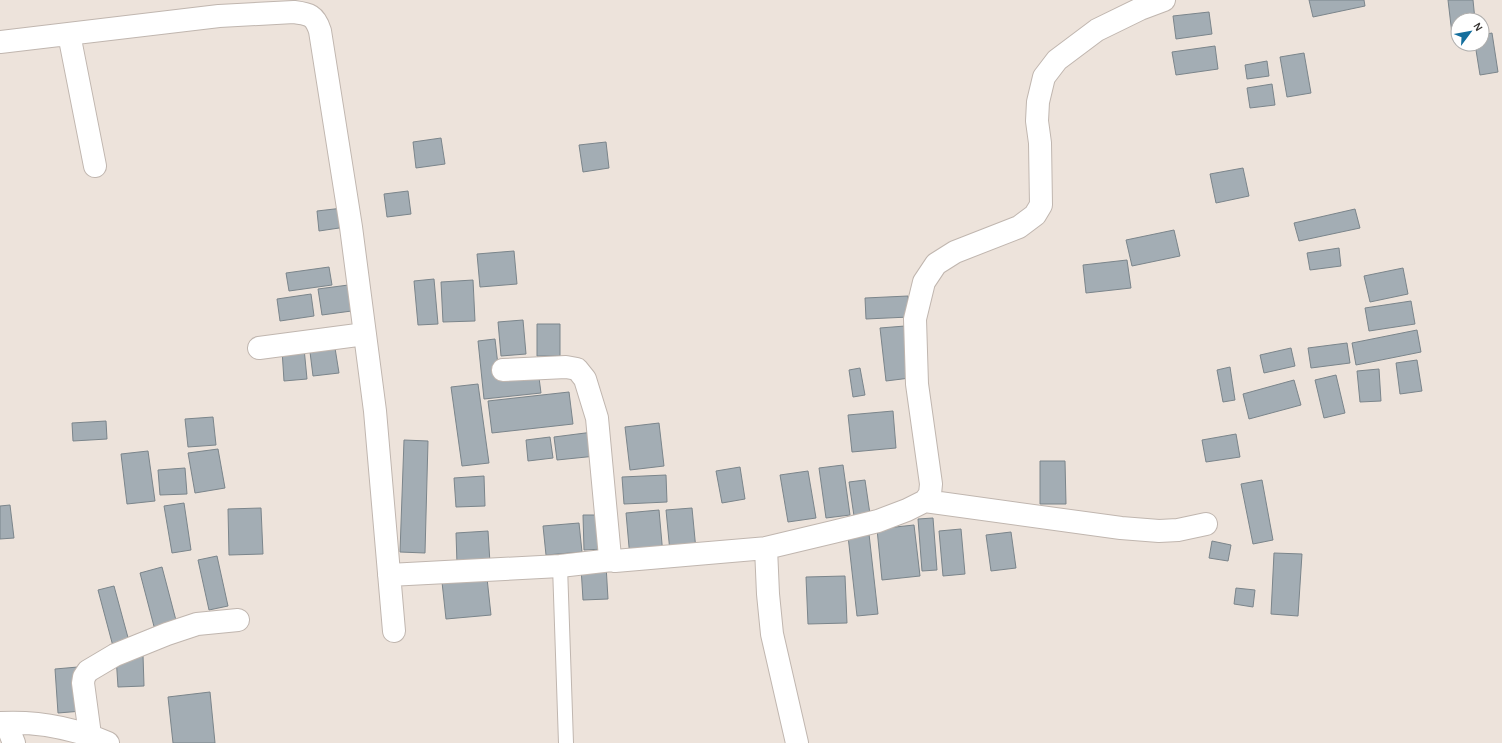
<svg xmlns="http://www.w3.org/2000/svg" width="1502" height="743" font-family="'Alegreya Sans',sans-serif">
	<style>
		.building { fill: #a3adb4; stroke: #7b858b }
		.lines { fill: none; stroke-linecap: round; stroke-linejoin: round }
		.lane-casing { stroke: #c0b6af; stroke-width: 16 }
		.street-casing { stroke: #c0b6af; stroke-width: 24 }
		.lane { stroke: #fff; stroke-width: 14 }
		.street { stroke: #fff; stroke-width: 22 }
	</style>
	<rect width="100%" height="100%" fill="#ede3db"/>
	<path class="building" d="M 1309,0 L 1364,0 L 1365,6 L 1313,17 Z
		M 1448,0 L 1473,0 L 1475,20 L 1458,20 L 1458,33 L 1452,34 Z
		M 1209,12 L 1212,34 L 1176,39 L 1173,16 Z
		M 1492,33 L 1498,72 L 1480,75 L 1475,44 L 1482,44 L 1482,35 Z
		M 1215,46 L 1218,69 L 1176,75 L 1172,52 Z
		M 1304,53 L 1311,93 L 1287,97 L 1280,57 Z
		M 1267,61 L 1269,76 L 1247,79 L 1245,65 Z
		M 1272,84 L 1275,105 L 1250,108 L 1247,88 Z
		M 441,138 L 445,164 L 416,168 L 413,142 Z
		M 606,142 L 609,168 L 583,172 L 579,145 Z
		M 1243,168 L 1249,196 L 1216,203 L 1210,174 Z
		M 408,191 L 411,214 L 387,217 L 384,194 Z
		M 343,208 L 346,227 L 319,231 L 317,211 Z
		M 1355,209 L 1360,228 L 1299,241 L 1294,223 Z
		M 1174,230 L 1180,256 L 1132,266 L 1126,240 Z
		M 1339,248 L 1341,266 L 1310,270 L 1307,253 Z
		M 514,251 L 517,284 L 480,287 L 477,254 Z
		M 1127,260 L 1131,288 L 1086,293 L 1083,265 Z
		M 329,267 L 332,285 L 289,291 L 286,273 Z
		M 1403,268 L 1408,294 L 1370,302 L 1364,276 Z
		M 434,279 L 438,324 L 418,325 L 414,281 Z
		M 473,280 L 475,321 L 443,322 L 441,282 Z
		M 356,284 L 359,310 L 322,315 L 318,289 Z
		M 311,294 L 314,316 L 280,321 L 277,299 Z
		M 908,296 L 909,317 L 866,319 L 865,298 Z
		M 1411,301 L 1415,324 L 1369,331 L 1365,308 Z
		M 523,320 L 526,354 L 501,356 L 498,322 Z
		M 537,324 L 560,324 L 560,356 L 537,356 Z
		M 905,326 L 910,378 L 886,381 L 880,328 Z
		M 1417,330 L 1421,352 L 1356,365 L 1352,343 Z
		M 495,339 L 499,374 L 538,370 L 541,393 L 484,399 L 478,341 Z
		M 1347,343 L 1350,363 L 1311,368 L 1308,348 Z
		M 304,348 L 307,379 L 284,381 L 282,350 Z
		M 335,348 L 339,373 L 313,376 L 310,352 Z
		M 1291,348 L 1295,366 L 1264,373 L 1260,355 Z
		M 1417,360 L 1422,391 L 1400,394 L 1396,363 Z
		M 1230,367 L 1235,400 L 1223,402 L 1217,370 Z
		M 860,368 L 865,395 L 853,397 L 849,370 Z
		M 1379,369 L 1381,401 L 1360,402 L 1357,371 Z
		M 1336,375 L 1345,413 L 1324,418 L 1315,380 Z
		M 1294,380 L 1301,405 L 1249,419 L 1243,394 Z
		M 478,384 L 489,463 L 462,466 L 451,387 Z
		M 569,392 L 573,424 L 492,433 L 488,401 Z
		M 893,411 L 896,448 L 852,452 L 848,415 Z
		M 213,417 L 216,445 L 188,447 L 185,419 Z
		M 106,421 L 107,439 L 73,441 L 72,423 Z
		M 659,423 L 664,466 L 630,470 L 625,427 Z
		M 593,432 L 596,456 L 557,460 L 554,437 Z
		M 1236,434 L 1240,457 L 1206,462 L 1202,440 Z
		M 550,437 L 553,458 L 528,461 L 526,440 Z
		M 404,440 L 428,441 L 425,553 L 400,552 Z
		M 218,449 L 225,488 L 195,493 L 188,453 Z
		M 148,451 L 155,501 L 127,504 L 121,454 Z
		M 1040,461 L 1065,461 L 1066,504 L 1040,504 Z
		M 843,465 L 850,515 L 826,518 L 819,468 Z
		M 740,467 L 745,499 L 722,503 L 716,471 Z
		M 185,468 L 187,494 L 160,495 L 158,470 Z
		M 808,471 L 816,518 L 788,522 L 780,475 Z
		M 666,475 L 667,502 L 624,504 L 622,477 Z
		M 484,476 L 485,506 L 456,507 L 454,478 Z
		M 865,480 L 870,514 L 854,516 L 849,482 Z
		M 1262,480 L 1273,540 L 1253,544 L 1241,484 Z
		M 184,503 L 191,550 L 172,553 L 164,506 Z
		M 10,505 L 14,538 L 0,539 L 0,506 Z
		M 261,508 L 263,554 L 229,555 L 228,509 Z
		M 692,508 L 696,550 L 670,552 L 666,510 Z
		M 659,510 L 663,555 L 630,558 L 626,513 Z
		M 583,515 L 604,515 L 605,549 L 584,550 Z
		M 933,518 L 937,570 L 922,571 L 918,519 Z
		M 579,523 L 582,552 L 546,555 L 543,526 Z
		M 914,525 L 920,576 L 882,580 L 877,529 Z
		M 961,529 L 965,574 L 943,576 L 939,531 Z
		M 488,531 L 490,563 L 457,564 L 456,533 Z
		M 1011,532 L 1016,568 L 991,571 L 986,535 Z
		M 869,534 L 878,614 L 857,616 L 848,536 Z
		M 1212,541 L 1231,545 L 1228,561 L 1209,558 Z
		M 1274,553 L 1302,554 L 1298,616 L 1271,614 Z
		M 217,556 L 228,606 L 209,610 L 198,560 Z
		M 606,565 L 608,599 L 583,600 L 581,567 Z
		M 162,567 L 178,628 L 156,634 L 140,573 Z
		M 845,576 L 847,623 L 808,624 L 806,577 Z
		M 487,578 L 491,615 L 446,619 L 442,582 Z
		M 114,586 L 130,645 L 114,650 L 98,590 Z
		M 1236,588 L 1255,590 L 1253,607 L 1234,604 Z
		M 143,655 L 144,686 L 118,687 L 116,656 Z
		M 78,667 L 82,711 L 58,713 L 55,669 Z
		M 210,692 L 215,743 L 173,743 L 168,697 Z"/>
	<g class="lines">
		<defs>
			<path id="lane" d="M 560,566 L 566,743"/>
			<path id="street" d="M 69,34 L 95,166
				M 0,42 L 219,16 L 294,12 C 309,14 315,15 320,31 L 351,227 L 375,411 L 394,631
				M 259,348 L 365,334
				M 503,370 L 566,367 L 577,369 L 585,379 L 597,418 L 610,557 L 612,560 L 615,561 L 766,548 L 833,532 L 878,521 L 907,510 L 925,501 L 930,494 L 931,484 L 917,384 L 915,319 L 924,282 L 936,264 L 955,252 L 1019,227 L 1035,215 L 1041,205 L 1040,143 L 1037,121 L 1038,102 L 1044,77 L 1057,60 L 1097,30 L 1140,9 L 1164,0
				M 925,501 L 1121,528 L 1159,531 L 1178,530 L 1206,524
				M 766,548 L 768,594 L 772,634 L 797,743
				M 389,575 L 560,566 L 612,560
				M 0,723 C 36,721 74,728 108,743
				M 6,723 L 14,743
				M 90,735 L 83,683 L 84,677 L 88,671 L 115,655 L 167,634 L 197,624 L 238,620"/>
		</defs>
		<use href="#lane" class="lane-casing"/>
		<use href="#street" class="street-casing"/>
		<use href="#lane" class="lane"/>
		<use href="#street" class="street"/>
	</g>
	<g transform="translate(1470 32) rotate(58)"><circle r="19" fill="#ffffff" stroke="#afaead"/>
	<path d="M0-3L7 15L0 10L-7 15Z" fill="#146e9d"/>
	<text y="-6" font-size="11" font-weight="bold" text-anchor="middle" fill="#373431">N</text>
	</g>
</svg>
